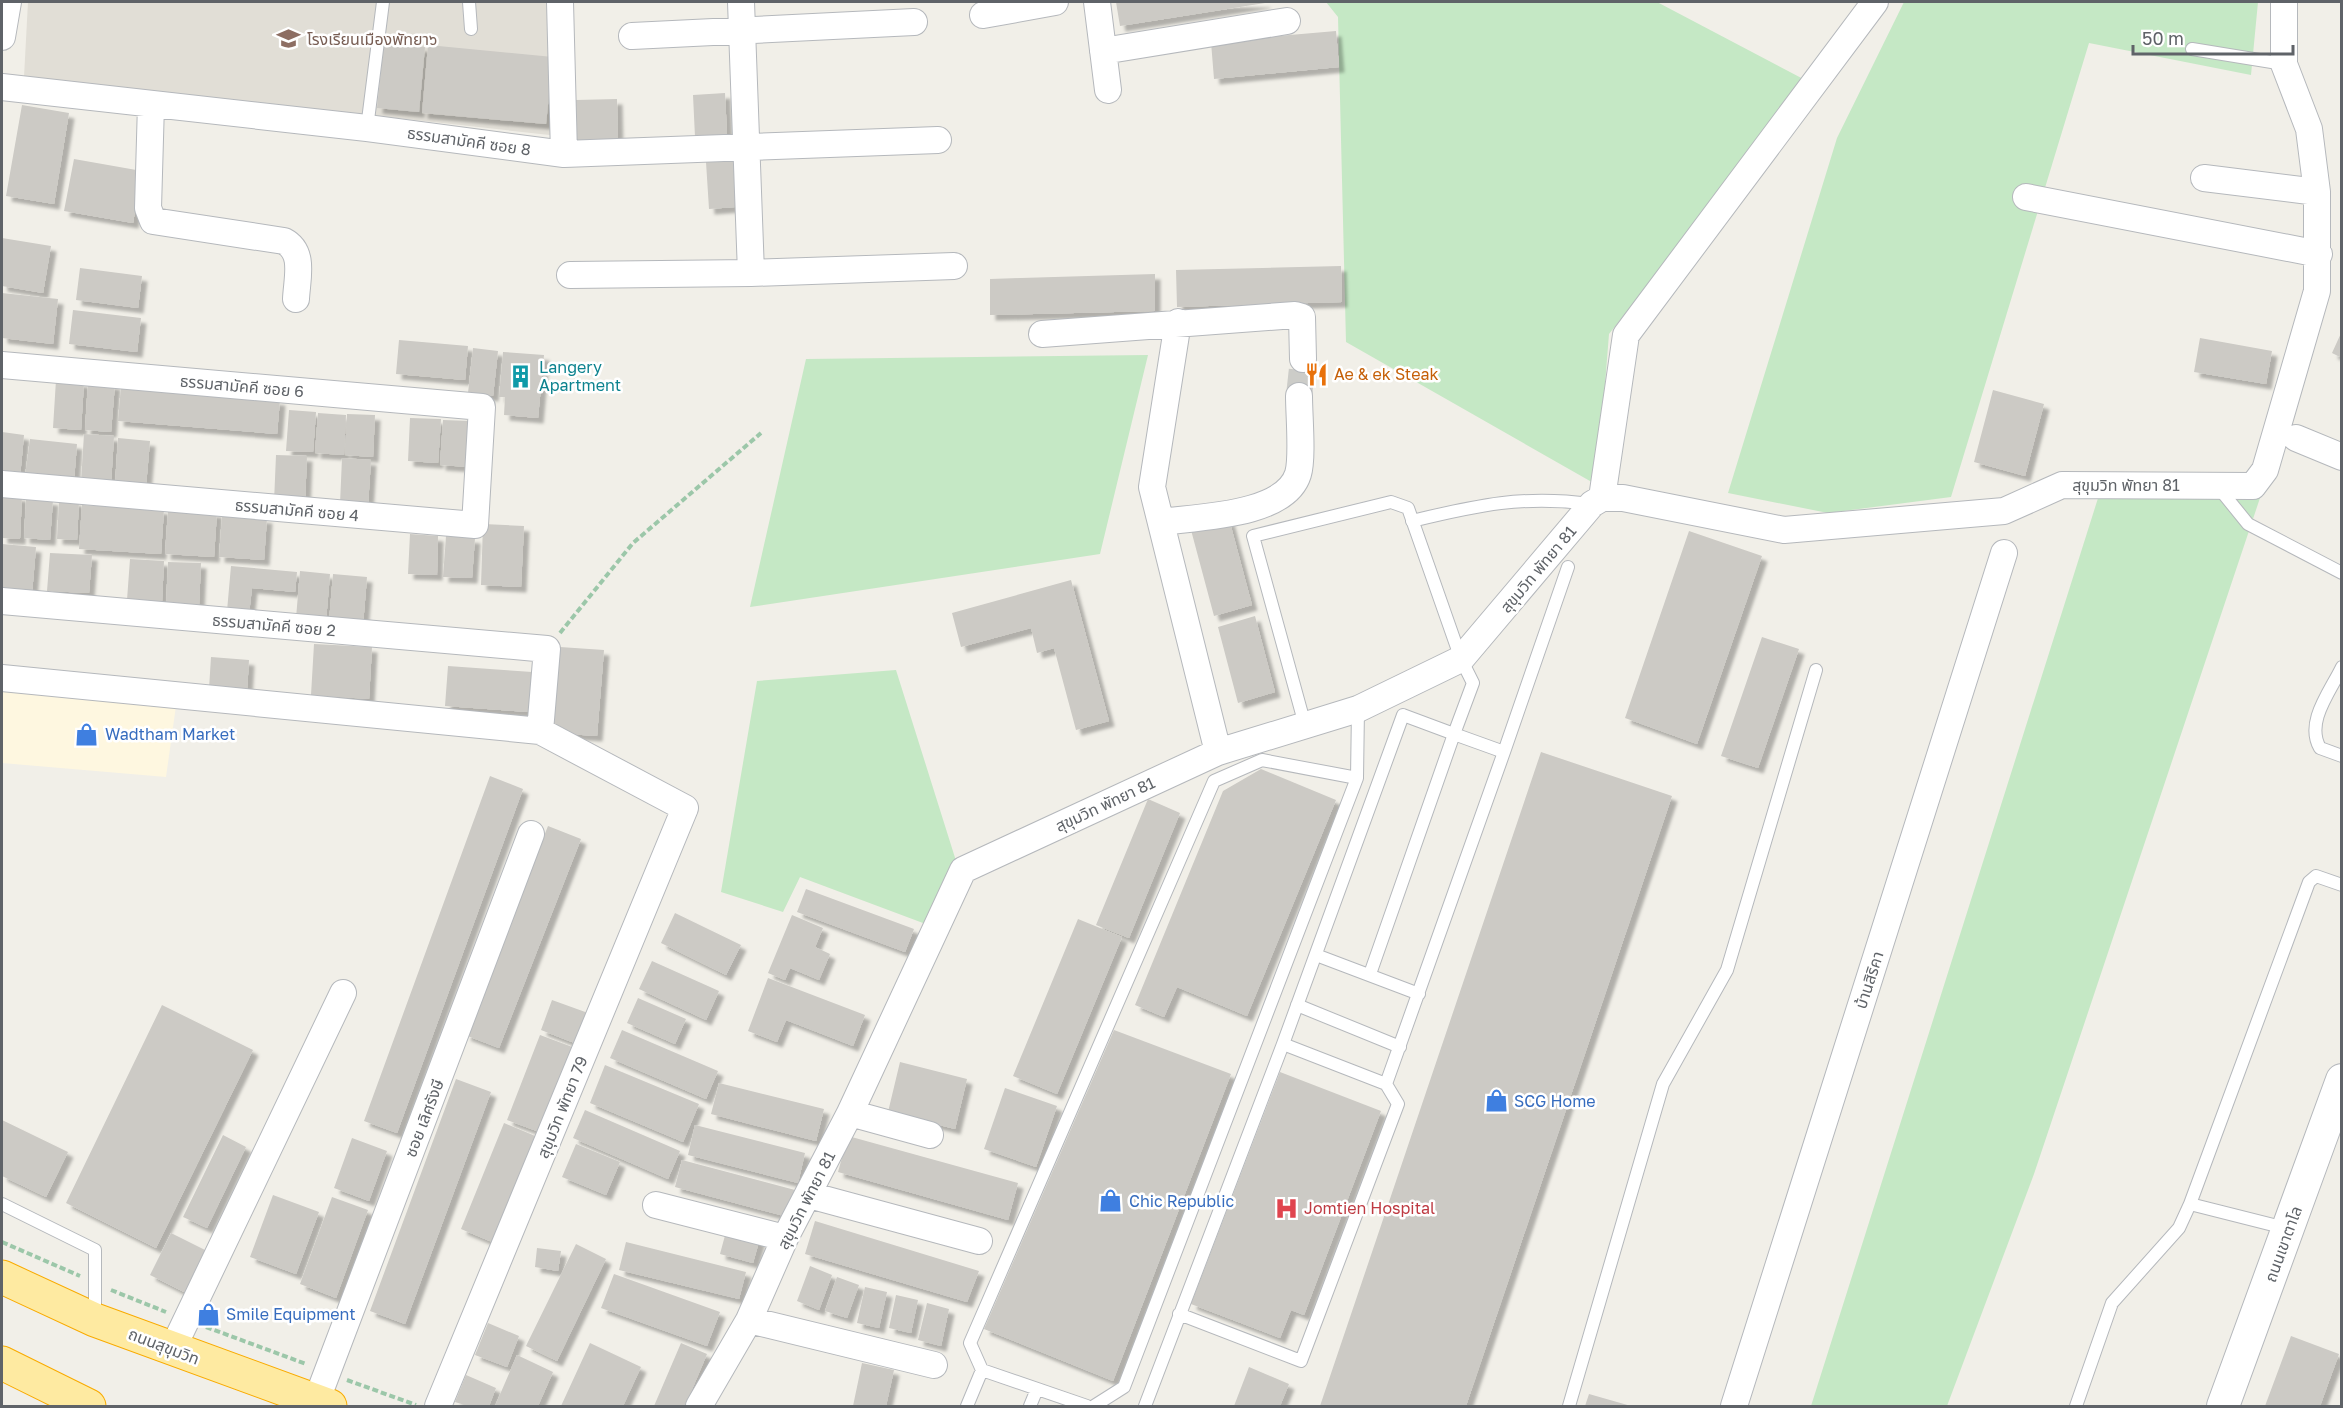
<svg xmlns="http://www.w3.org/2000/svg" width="2343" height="1408" font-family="'Golos Text','Noto Sans Thai',sans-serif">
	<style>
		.commercial { fill: #fef7e0 }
		.education { fill: #e1ded6 }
		.green { fill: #c5e8c5 }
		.building { fill: #cccac5; filter: url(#shadow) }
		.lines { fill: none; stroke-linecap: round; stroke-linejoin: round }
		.minor-tunnel { stroke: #ccccc8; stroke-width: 26; stroke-dasharray: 26 13; stroke-linecap: butt }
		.service-casing { stroke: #b5b8bc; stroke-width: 14 }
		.minor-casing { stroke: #b5b8bc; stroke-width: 28 }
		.tertiary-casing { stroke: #b5b8bc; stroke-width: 34 }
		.trunk-casing { stroke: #f9ab00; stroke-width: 35 }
		.path { stroke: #9cc7a9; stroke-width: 4; stroke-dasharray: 6 3; stroke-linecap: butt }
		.service { stroke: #fff; stroke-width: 12 }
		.minor { stroke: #fff; stroke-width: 26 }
		.tertiary { stroke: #fff; stroke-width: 32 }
		.trunk { stroke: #feeaa1; stroke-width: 33 }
		.labels { text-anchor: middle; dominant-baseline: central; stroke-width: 5; stroke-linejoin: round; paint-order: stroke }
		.education-label { font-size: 16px; fill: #785e54; stroke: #fff; text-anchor: start }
		.street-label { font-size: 16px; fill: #5f6368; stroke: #fff }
		.culture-label { font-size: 16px; fill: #0d838f; stroke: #fff; text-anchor: start }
		.food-label { font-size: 16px; fill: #c56008; stroke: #fff; text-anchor: start }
		.shop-label { font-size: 16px; fill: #366cbe; stroke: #fff; text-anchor: start }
		.health-label { font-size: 16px; fill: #be3a42; stroke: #fff; text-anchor: start }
	</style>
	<defs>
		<filter id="shadow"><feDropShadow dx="5.5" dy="5.5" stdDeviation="1.5" flood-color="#0004"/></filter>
	</defs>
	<rect width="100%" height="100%" fill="#f1efe8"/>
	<path class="commercial" d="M 2,690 L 176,706 L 166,777 L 2,763 Z"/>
	<path class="education" d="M 28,2 L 548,2 L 559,136 L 24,77 Z"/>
	<path class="green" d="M 1326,2 L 1657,2 L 1809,82 L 1609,334 L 1597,485 L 1346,342 L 1338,17 Z
		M 1904,2 L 2258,2 L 2251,75 L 2089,43 L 1951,497 L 1828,513 L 1728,493 L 1837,138 Z
		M 1148,355 L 1100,554 L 750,607 L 806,359 Z
		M 2262,492 L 2034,1174 L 1947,1406 L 1811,1406 L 2099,495 Z
		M 896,670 L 957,864 L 931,926 L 800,877 L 783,912 L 721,892 L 757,681 Z"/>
	<path class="building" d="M 1116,2 L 1265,2 L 1265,3 L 1120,26 Z
		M 1336,31 L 1339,67 L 1214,79 L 1211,42 Z
		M 384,43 L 425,47 L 419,112 L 377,108 Z
		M 428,45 L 553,57 L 546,124 L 422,113 Z
		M 725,93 L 727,135 L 695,137 L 693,95 Z
		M 617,99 L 618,145 L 577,146 L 576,100 Z
		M 22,105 L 69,113 L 54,204 L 6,196 Z
		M 74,159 L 142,171 L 133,223 L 64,211 Z
		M 733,160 L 735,207 L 709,209 L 706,162 Z
		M 2,238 L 51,246 L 43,293 L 2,286 Z
		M 1341,266 L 1342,302 L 1177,307 L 1176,270 Z
		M 80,268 L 142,276 L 138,308 L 76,300 Z
		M 1155,274 L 1155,311 L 990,315 L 990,279 Z
		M 2,293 L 58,299 L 53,344 L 2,338 Z
		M 73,310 L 141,318 L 137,352 L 69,344 Z
		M 2342,331 L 2342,358 L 2332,353 Z
		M 2200,338 L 2272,351 L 2266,384 L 2194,372 Z
		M 399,340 L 468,346 L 465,380 L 396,374 Z
		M 473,348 L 498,351 L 493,396 L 468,393 Z
		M 503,352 L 544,355 L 538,418 L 504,415 L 505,397 L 499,397 Z
		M 56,380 L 84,382 L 81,430 L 53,428 Z
		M 88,382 L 115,384 L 111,432 L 85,430 Z
		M 121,386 L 280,400 L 277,434 L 118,421 Z
		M 1993,390 L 2044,404 L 2025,476 L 1974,462 Z
		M 289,410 L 316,412 L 313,452 L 286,451 Z
		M 318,413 L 346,415 L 344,455 L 315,453 Z
		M 347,414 L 375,415 L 373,457 L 345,455 Z
		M 410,418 L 441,419 L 438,463 L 408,461 Z
		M 443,420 L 471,421 L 469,467 L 440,465 Z
		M 2,432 L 24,435 L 20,477 L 2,476 Z
		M 84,434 L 114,436 L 111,484 L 81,482 Z
		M 118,438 L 150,441 L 146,486 L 115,484 Z
		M 30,439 L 77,444 L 74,481 L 25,476 Z
		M 276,455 L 307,456 L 305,503 L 274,502 Z
		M 342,458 L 371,460 L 368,506 L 340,504 Z
		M 2,495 L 22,496 L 20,539 L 2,538 Z
		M 26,498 L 53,500 L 50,540 L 24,538 Z
		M 59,500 L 79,501 L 77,540 L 57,539 Z
		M 82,505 L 164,509 L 161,554 L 79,549 Z
		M 168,510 L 217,512 L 214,557 L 165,554 Z
		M 222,515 L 267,518 L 264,560 L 219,557 Z
		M 1229,519 L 1252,605 L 1214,616 L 1191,530 Z
		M 483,524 L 524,526 L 521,587 L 481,585 Z
		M 1689,531 L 1762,556 L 1697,744 L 1625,718 Z
		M 410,534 L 438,536 L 437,575 L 408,574 Z
		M 446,536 L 475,538 L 472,578 L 443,577 Z
		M 2,544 L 36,547 L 32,594 L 2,592 Z
		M 50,553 L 92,555 L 89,593 L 47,591 Z
		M 130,559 L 164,561 L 162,602 L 127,600 Z
		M 168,562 L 201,563 L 199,606 L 166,605 Z
		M 231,566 L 297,572 L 295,592 L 252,588 L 249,614 L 227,611 Z
		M 300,571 L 330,574 L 326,621 L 296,618 Z
		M 333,574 L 367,577 L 363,625 L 329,622 Z
		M 1071,580 L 1109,721 L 1076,730 L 1054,648 L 1037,653 L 1031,628 L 961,647 L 952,613 Z
		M 1255,616 L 1275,692 L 1238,703 L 1218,627 Z
		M 1762,637 L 1799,649 L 1758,768 L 1721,756 Z
		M 314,644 L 372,647 L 369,699 L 311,695 Z
		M 560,647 L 604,650 L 597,736 L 553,733 Z
		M 211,657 L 249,660 L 247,691 L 209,689 Z
		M 448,666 L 532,672 L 529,712 L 445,706 Z
		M 1541,752 L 1672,796 L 1466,1406 L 1320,1406 Z
		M 1261,769 L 1336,800 L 1247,1016 L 1177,987 L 1164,1017 L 1135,1005 L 1223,791 Z
		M 490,776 L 523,789 L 397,1133 L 364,1121 Z
		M 1148,799 L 1180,813 L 1129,938 L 1096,925 Z
		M 548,826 L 581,839 L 499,1048 L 465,1035 Z
		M 806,889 L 914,929 L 905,952 L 797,912 Z
		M 675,913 L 741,945 L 726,975 L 661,943 Z
		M 792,915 L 823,928 L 815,947 L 830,954 L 819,980 L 790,968 L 785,980 L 768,973 Z
		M 1078,919 L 1122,937 L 1057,1094 L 1013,1076 Z
		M 652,961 L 719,991 L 706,1020 L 639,989 Z
		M 768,978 L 865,1015 L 853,1046 L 786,1020 L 777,1042 L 748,1031 Z
		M 638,998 L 686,1019 L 675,1044 L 627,1023 Z
		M 552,1000 L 588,1013 L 577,1044 L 541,1030 Z
		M 162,1005 L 253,1050 L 156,1248 L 66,1203 Z
		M 622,1030 L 718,1071 L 706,1099 L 610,1058 Z
		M 1114,1030 L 1231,1074 L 1113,1381 L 984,1329 Z
		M 540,1035 L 575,1048 L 542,1133 L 507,1120 Z
		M 900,1062 L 967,1079 L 955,1129 L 888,1112 Z
		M 605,1065 L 699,1104 L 683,1142 L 590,1103 Z
		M 1280,1072 L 1381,1111 L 1304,1315 L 1291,1310 L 1280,1338 L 1191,1304 Z
		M 456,1079 L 491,1092 L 405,1324 L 370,1311 Z
		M 719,1083 L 824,1109 L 816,1141 L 711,1114 Z
		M 1005,1088 L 1057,1106 L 1036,1167 L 984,1149 Z
		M 585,1110 L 680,1151 L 668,1179 L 573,1138 Z
		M 2,1120 L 68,1152 L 46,1197 L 2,1176 Z
		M 504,1123 L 540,1138 L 497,1244 L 461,1229 Z
		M 695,1125 L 805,1153 L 798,1183 L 688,1155 Z
		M 223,1135 L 246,1147 L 207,1228 L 183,1217 Z
		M 848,1136 L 1018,1183 L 1008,1220 L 838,1172 Z
		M 352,1138 L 387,1151 L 369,1201 L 334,1188 Z
		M 576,1144 L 620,1162 L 606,1195 L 562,1177 Z
		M 682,1160 L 795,1190 L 788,1217 L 675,1187 Z
		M 273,1195 L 319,1212 L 296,1274 L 250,1257 Z
		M 332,1197 L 368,1210 L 336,1298 L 300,1284 Z
		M 815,1221 L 979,1271 L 967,1302 L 805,1254 Z
		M 727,1228 L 760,1238 L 753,1263 L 720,1254 Z
		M 171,1233 L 207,1251 L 186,1293 L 150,1275 Z
		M 626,1242 L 746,1272 L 739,1299 L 619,1270 Z
		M 576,1244 L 606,1259 L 557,1361 L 526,1346 Z
		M 537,1248 L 561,1251 L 558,1271 L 535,1267 Z
		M 810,1266 L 832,1275 L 819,1310 L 797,1301 Z
		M 614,1274 L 720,1312 L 707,1346 L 601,1308 Z
		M 837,1277 L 859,1285 L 847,1318 L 825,1311 Z
		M 865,1287 L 887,1292 L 879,1328 L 857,1323 Z
		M 896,1295 L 918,1300 L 911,1333 L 889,1328 Z
		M 927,1303 L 949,1309 L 941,1346 L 918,1340 Z
		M 488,1323 L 519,1336 L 507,1367 L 475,1355 Z
		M 2291,1336 L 2339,1354 L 2320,1406 L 2265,1406 Z
		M 590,1343 L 641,1367 L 623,1406 L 561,1406 Z
		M 681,1343 L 707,1354 L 685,1406 L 654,1406 Z
		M 517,1355 L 553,1372 L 538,1406 L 495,1406 Z
		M 862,1363 L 894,1370 L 886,1406 L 853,1406 Z
		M 1249,1367 L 1289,1384 L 1280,1406 L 1234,1406 Z
		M 466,1375 L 496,1388 L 489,1406 L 468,1406 L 455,1402 Z
		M 1589,1394 L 1631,1406 L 1585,1406 Z"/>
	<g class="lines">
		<path class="minor-tunnel" d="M 1299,396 L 1303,359"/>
		<defs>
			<path id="service" d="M 469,2 L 471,29
				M 2192,49 L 2284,64
				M 367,128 L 383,2
				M 2218,487 L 2248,524 L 2342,573
				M 1412,521 C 1478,505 1523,495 1591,504
				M 2342,667 C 2330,692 2305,722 2320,748 L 2342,756
				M 1504,752 L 1568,567
				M 1316,955 L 1419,994
				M 1297,1005 L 1400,1047
				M 1283,1044 L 1386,1084
				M 2,1204 L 95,1250 L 95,1316
				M 2190,1204 L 2309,882 L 2316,876 L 2342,885
				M 1179,1314 L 1301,1361 L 1398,1104 L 1386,1084 L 1504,752 L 1454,734 L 1370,974
				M 982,1370 L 970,1343 L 1214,781 L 1262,760 L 1357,778
				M 967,1406 L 982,1370 L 1087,1406
				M 1030,1406 L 1037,1389
				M 1094,1406 L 1124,1387 L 1357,778 L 1358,709
				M 1145,1406 L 1283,1044 L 1403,715 L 1454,734 L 1473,683 L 1461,659 L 1408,508 L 1391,502 L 1253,536 L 1305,725
				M 1569,1406 L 1663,1084 L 1727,970 L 1816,670
				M 2076,1406 L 2112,1303 L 2179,1228 L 2190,1204 L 2289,1229"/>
			<path id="minor" d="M 560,2 L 564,154
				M 741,2 L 751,273
				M 1097,2 L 1108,90
				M 983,15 L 1055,2
				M 632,36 L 914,22
				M 2,37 L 8,2
				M 1103,51 L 1287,21
				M 2,87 L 367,128 L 564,154 L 938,140
				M 151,104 L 148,208 L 153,221 L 284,241 C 305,252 297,278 296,299
				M 2204,178 L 2317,192
				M 2026,197 L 2319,254
				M 570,275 L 751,273 L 954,266
				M 1178,322 L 1152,487 L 1218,752
				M 1042,334 L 1295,315 L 1302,317 L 1303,359
				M 2,365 L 482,407 L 475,525 L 2,484
				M 2296,438 L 2342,457
				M 1602,498 L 1626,335 L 1875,2
				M 1161,522 C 1197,517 1285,516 1298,474 C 1303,458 1299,415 1299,396
				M 2,601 L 547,649 L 540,731
				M 2,678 L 540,731 L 685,808 L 438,1406
				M 850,1113 L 930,1135
				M 809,1195 L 979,1241
				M 656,1205 L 785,1238
				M 749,1320 L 934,1365
				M 172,1350 L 343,993
				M 316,1402 L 531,834
				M 699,1406 L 749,1320 L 785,1238 L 850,1113 L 963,870 L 1218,752 L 1358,709 L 1461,659 L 1592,504 L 1602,498 L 1623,498 L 1784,530 L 2004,511 L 2062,485 L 2253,486 L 2265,470 L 2317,291 L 2317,192 L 2309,129 L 2284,64 L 2284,2
				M 1734,1406 L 2004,553"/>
			<path id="tertiary" d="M 2223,1406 L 2342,1080"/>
			<path id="trunk" d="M 2,1277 L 95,1320 L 330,1406
				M 2,1363 L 89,1406"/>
		</defs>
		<use href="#service" class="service-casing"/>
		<use href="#minor" class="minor-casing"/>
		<use href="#tertiary" class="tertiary-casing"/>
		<use href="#trunk" class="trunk-casing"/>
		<path class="path" d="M 560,633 L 633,543 L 761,433
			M 2,1242 L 80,1276
			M 111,1290 L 166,1312
			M 206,1327 L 306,1364
			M 347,1380 L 416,1405"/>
		<use href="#service" class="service"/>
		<use href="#minor" class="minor"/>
		<use href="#tertiary" class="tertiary"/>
		<use href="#trunk" class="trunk"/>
	</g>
	<defs>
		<symbol id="school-bare" viewBox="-9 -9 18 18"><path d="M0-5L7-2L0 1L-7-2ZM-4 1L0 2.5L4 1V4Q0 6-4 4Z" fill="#8d6e63" stroke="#fff" stroke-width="2.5" paint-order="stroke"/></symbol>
		<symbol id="restaurant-bare" viewBox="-9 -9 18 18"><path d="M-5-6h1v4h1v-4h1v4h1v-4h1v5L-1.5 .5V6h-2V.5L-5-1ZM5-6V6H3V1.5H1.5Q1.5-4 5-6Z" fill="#e8710a" stroke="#fff" stroke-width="2.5" paint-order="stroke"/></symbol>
		<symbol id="building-bare" viewBox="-9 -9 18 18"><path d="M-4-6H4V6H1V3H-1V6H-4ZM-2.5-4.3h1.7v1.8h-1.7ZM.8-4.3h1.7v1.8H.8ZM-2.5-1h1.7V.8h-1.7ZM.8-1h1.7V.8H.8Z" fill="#0f9aa8" stroke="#fff" stroke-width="2.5" paint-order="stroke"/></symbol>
		<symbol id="shop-bare" viewBox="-9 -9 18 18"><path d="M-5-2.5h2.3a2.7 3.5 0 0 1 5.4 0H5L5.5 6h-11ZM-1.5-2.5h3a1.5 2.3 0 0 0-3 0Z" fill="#3f7fe0" stroke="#fff" stroke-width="2.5" paint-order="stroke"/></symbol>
		<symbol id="hospital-bare" viewBox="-9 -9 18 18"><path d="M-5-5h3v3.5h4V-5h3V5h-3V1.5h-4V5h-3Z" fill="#e0444e" stroke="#fff" stroke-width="2.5" paint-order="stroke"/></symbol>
	</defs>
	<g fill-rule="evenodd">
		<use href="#school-bare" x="272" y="22" width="33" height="33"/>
		<use href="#restaurant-bare" x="1300" y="358" width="33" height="33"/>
		<use href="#building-bare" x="504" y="360" width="33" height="33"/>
		<use href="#shop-bare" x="70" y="718" width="33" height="33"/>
		<use href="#shop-bare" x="1480" y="1084" width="33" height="33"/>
		<use href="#shop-bare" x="1094" y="1184" width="33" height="33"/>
		<use href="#hospital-bare" x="1270" y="1192" width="33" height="33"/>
		<use href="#shop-bare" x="192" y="1298" width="33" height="33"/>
	</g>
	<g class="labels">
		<g class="education-label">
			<text x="307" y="39">โรงเรียนเมืองพัทยา๖</text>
		</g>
		<g class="street-label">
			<text transform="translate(469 141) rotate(8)">ธรรมสามัคคี ซอย 8</text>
			<text transform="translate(242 386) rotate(5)">ธรรมสามัคคี ซอย 6</text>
			<text x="2126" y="485">สุขุมวิท พัทยา 81</text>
			<text transform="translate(297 510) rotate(5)">ธรรมสามัคคี ซอย 4</text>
			<text transform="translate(1538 569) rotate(-50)">สุขุมวิท พัทยา 81</text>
			<text transform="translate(274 625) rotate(5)">ธรรมสามัคคี ซอย 2</text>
			<text transform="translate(1105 804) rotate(-25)">สุขุมวิท พัทยา 81</text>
			<text transform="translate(1869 980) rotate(-72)">บ้านสิริคา</text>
			<text transform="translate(562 1107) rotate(-68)">สุขุมวิท พัทยา 79</text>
			<text transform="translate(424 1118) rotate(-69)">ซอย เลิศรังษี</text>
			<text transform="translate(806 1200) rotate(-63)">สุขุมวิท พัทยา 81</text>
			<text transform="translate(2283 1244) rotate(-70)">ถนนเขาตาโล</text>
			<text transform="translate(164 1346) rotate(21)">ถนนสุขุมวิท</text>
		</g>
		<g class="culture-label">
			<text x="539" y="367">Langery<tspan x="539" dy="18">Apartment</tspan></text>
		</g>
		<g class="food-label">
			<text x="1334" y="374">Ae &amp; ek Steak</text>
		</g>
		<g class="shop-label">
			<text x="105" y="734">Wadtham Market</text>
			<text x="1514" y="1101">SCG Home</text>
			<text x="1129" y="1201">Chic Republic</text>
			<text x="226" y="1314">Smile Equipment</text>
		</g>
		<g class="health-label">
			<text x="1304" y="1208">Jomtien Hospital</text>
		</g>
	</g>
	<rect width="2343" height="1408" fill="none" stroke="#5f6368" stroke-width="6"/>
	<path d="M2133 45v9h160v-9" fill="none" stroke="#5f6368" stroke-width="3"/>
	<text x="2142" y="45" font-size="18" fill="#5f6368" stroke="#ffffff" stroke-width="4.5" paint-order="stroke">50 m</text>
</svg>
